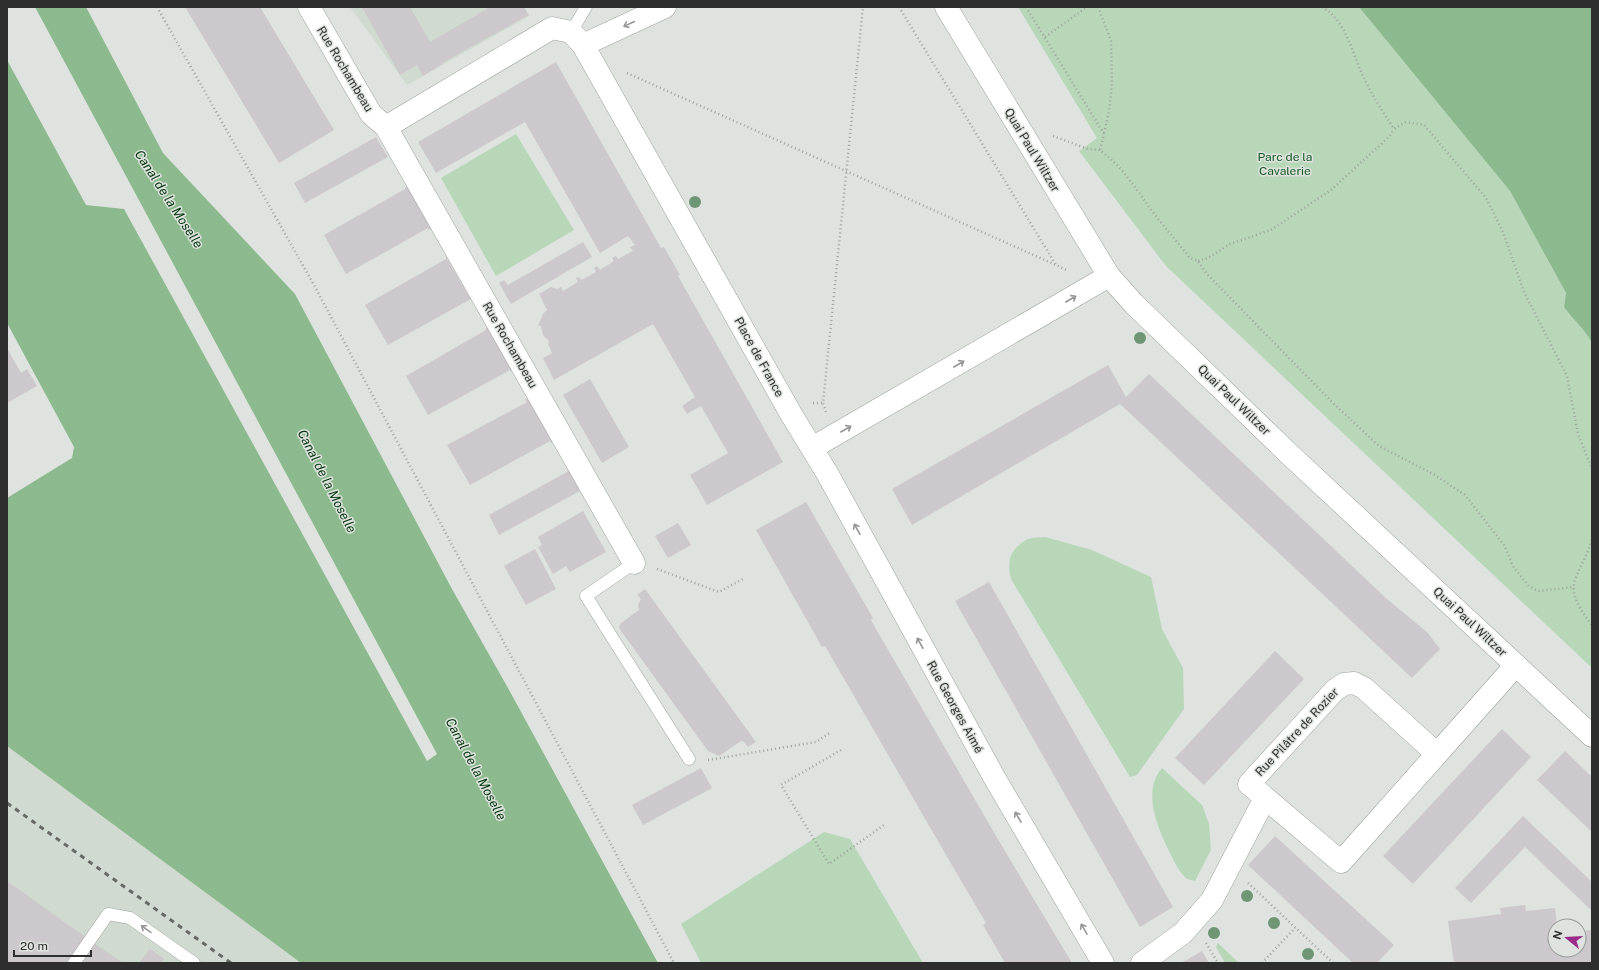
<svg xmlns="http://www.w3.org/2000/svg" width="1599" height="970" font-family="'Public Sans',sans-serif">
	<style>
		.built { fill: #d0dad0 }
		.green { fill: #b7d7b8 }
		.water { fill: #8cba8e }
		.building { fill: #ccc8cb }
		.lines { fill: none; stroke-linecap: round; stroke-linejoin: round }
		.lane-casing { stroke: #9ea29e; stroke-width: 13 }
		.street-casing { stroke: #9ea29e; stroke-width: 23 }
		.secondary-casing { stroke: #9ea29e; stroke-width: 23 }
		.path { stroke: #9fa29f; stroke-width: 2.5; stroke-dasharray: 1 3; stroke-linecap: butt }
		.lane { stroke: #fff; stroke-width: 12 }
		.street { stroke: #fff; stroke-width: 22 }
		.secondary { stroke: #fff; stroke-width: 22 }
		.rail { stroke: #676967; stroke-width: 3; stroke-dasharray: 5 5; stroke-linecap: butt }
		.tree { fill: #6e9675 }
		.oneway { stroke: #969696 }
		.labels { text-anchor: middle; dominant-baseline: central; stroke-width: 3; stroke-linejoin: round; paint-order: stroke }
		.street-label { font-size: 12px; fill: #2d2e2d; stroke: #dfe3df }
		.park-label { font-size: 12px; fill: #12571e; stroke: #dfe3df }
		.water-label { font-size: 13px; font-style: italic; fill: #00350a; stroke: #dfe3df }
	</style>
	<rect width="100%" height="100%" fill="#dfe3df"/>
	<path class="built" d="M 350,7 L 524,7 L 529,16 L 407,85 Z
		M 7,746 L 301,963 L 7,963 Z"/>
	<path class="green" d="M 1018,7 L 1359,7 L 1510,191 L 1566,293 L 1564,307 C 1573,320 1585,329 1592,343 L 1592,668 L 1166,266 L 1079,151 L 1097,138 Z
		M 516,134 L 574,230 L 496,276 L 441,178 Z
		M 1045,537 L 1092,550 L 1151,577 L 1162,629 L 1183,668 L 1184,709 L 1137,775 L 1130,777 L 1011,579 C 1007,561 1009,551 1026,540 C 1030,537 1039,538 1045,537 Z
		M 1162,768 L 1202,805 L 1209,824 L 1211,850 L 1195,881 C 1191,880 1186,879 1184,876 C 1177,869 1173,858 1168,849 C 1157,826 1142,791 1162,768 Z
		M 824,832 L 850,839 L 923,963 L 701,963 L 681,924 Z
		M 1218,943 L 1239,963 L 1225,963 L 1216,947 Z"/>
	<path class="water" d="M 35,7 L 86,7 L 163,153 L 295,294 L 452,589 L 508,688 L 658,963 L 301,963 L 7,746 L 7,498 L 72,458 L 74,447 L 7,323 L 7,60 L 86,205 L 124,209 L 427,761 L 437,754 Z
		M 1359,7 L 1592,7 L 1592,343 C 1585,329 1573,320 1564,307 L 1566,293 L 1510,191 Z"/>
	<path class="building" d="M 185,7 L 260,7 L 334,130 L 279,163 Z
		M 362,7 L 410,7 L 430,42 L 487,9 L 486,7 L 524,7 L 529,15 L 442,63 L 442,64 L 423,76 L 417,65 L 400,75 Z
		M 556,62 L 661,248 L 664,247 L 680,275 L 678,276 L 783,462 L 707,505 L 690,475 L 728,453 L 701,406 L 687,414 L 682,406 L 695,397 L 653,324 L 554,380 L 543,358 L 552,353 L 548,344 L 549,341 L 543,335 L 541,326 L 538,326 L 543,314 L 547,310 L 539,294 L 551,287 L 557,289 L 561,287 L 563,291 L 578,282 L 576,278 L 579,277 L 581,280 L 596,272 L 594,268 L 597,266 L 600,270 L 614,261 L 612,258 L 616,256 L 618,259 L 633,251 L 630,247 L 635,245 L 628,236 L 600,253 L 525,122 L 436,173 L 418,142 Z
		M 376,137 L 388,157 L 305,203 L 294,183 Z
		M 407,186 L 431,229 L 429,230 L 428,228 L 346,274 L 324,235 L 405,189 L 405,188 Z
		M 583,242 L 592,257 L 511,304 L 499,283 L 504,280 L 508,285 Z
		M 446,257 L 471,300 L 469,300 L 388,345 L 365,305 L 446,259 Z
		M 487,327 L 512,371 L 511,372 L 510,370 L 428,415 L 406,376 L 486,330 L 485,329 Z
		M 7,348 L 21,373 L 27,369 L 37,386 L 7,403 Z
		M 1108,365 L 1126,397 L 1149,374 L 1388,600 L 1427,632 L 1440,649 L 1412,678 L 1120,404 L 912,525 L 892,489 Z
		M 590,379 L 629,447 L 602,463 L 563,395 Z
		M 528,398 L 553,442 L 551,443 L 550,441 L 470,485 L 447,445 L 527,402 L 525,400 Z
		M 568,469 L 580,491 L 499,535 L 489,515 L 567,472 Z
		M 806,502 L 873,618 L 871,620 L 876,629 L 999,841 L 1072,963 L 1005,963 L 983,925 L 986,923 L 953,867 L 825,646 L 822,647 L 756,530 Z
		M 583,511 L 606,552 L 570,572 L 566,566 L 553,574 L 538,547 L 542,545 L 538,537 Z
		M 678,523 L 691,545 L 668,558 L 655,536 Z
		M 535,549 L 556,589 L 526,605 L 504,566 Z
		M 989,582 L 1173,907 L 1140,927 L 955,601 Z
		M 645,589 L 756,742 L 748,747 L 744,742 L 741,741 L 719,756 L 708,751 L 621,631 L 619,627 L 621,623 L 639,610 L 638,605 L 641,599 L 637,595 Z
		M 1275,651 L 1304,679 L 1204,785 L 1175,758 Z
		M 1502,729 L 1531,757 L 1413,884 L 1383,856 Z
		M 1565,751 L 1592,777 L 1592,832 L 1537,780 Z
		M 701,768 L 712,788 L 643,825 L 632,805 Z
		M 1523,816 L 1592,882 L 1592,911 L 1525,847 L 1471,903 L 1455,888 Z
		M 1275,836 L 1394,945 L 1377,963 L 1353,963 L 1248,865 Z
		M 7,881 L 101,948 L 123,963 L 7,963 Z
		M 1525,905 L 1526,911 L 1555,908 L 1557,926 L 1555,926 L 1555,950 L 1579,950 L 1579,931 L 1592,930 L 1592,963 L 1454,963 L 1448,921 L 1501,914 L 1500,908 Z
		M 150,949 L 164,959 L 161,963 L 139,963 Z
		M 1202,951 L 1209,963 L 1181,963 Z"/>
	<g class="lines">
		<defs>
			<path id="lane" d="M 571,32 L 586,7
				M 634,563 L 586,596 L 689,759
				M 74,963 L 108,914 L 130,918 L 194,963"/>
			<path id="street" d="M 309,7 L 371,114 L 386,127 L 634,563
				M 583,45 L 665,7
				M 386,127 L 552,28 L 571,32 L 583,45 L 791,414 L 827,473 L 994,777 L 1103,963
				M 812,448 L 1109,276
				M 1354,683 L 1364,688 L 1437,754 L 1341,862 L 1249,784 L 1335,690 L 1344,684 Z
				M 1437,754 L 1516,665
				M 1142,963 L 1183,933 L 1212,900 L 1265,798"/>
			<path id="secondary" d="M 946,7 L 1109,276 L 1134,304 L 1288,453 L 1592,736"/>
		</defs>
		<use href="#lane" class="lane-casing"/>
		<use href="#street" class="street-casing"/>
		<use href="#secondary" class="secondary-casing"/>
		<path class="path" d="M 157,7 L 314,285 L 674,963
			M 899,7 L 1056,265 L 1068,271
			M 1026,7 L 1104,134 L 1100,150 C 1125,169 1137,191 1155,215 C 1167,230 1179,244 1190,258 L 1198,261 L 1206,273 L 1334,404 L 1379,446 L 1435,475 L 1465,495 L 1504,545 L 1514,568 L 1529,586 L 1538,591 L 1574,587
			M 1098,7 L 1111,41 L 1112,84 L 1109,112 L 1104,133
			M 1322,7 C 1346,20 1352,53 1363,76 C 1371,94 1383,112 1394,129 L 1406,122 L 1424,125 L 1486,198 L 1503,232 L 1524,292 L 1567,376 L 1578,434 L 1592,469
			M 1045,37 L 1087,7
			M 627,73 L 1056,265
			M 1053,136 L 1088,149 L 1100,150
			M 1198,261 L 1208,258 L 1230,244 L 1271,230 L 1331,190 L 1390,136 L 1394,129
			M 813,403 L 823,403
			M 826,412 L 823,403 L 863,7
			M 1592,540 C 1578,582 1559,583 1592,625
			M 657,569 L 719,592 L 743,579
			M 841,750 L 781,785 L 829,864 L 884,825
			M 708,760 L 816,742 L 831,732
			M 1248,883 L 1333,963
			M 1206,943 L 1218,963
			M 1262,963 L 1295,928"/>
		<use href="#lane" class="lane"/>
		<use href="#street" class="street"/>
		<use href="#secondary" class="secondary"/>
		<path class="rail" d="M 7,803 L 231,963"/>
	</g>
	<g class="tree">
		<circle cx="695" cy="202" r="6"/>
		<circle cx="1140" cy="338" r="6"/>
		<circle cx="1247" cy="896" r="6"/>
		<circle cx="1274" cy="923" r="6"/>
		<circle cx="1214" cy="933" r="6"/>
		<circle cx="1308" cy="954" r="6"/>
	</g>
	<defs><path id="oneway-shaft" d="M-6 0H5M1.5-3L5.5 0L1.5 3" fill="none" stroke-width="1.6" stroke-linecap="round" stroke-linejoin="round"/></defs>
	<g class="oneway">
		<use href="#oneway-shaft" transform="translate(629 24) rotate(155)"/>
		<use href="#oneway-shaft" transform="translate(1071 299) rotate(-30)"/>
		<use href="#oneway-shaft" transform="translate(959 364) rotate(-30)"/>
		<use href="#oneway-shaft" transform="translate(846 429) rotate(-30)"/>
		<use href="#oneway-shaft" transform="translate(857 529) rotate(-119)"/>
		<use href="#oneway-shaft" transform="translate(920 643) rotate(-119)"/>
		<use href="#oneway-shaft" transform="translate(1018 817) rotate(-120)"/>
		<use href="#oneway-shaft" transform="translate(146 929) rotate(-145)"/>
		<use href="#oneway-shaft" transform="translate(1084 929) rotate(-120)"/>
	</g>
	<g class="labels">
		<g class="street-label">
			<text transform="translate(345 69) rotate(59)">Rue Rochambeau</text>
			<text transform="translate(1032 150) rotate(59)">Quai Paul Wiltzer</text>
			<text transform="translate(510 345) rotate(60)">Rue Rochambeau</text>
			<text transform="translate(759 357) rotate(61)">Place de France</text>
			<text transform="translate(1234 400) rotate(44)">Quai Paul Wiltzer</text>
			<text transform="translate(1470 622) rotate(43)">Quai Paul Wiltzer</text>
			<text transform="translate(955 707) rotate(61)">Rue Georges Aimé</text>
			<text transform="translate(1297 732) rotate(-47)">Rue Pilâtre de Rozier</text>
		</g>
		<g class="park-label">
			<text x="1285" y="157">Parc de la<tspan x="1285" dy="14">Cavalerie</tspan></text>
		</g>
		<g class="water-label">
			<text transform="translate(169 199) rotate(57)">Canal de la Moselle</text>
			<text transform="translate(327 481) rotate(63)">Canal de la Moselle</text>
			<text transform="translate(476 769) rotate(62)">Canal de la Moselle</text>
		</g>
	</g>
	<rect width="1599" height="970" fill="none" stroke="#2d2e2d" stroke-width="16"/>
	<g transform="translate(1567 938) rotate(288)"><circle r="19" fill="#dfe3df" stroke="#989b98"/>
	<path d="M0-3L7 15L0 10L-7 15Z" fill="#9a2b89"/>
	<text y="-6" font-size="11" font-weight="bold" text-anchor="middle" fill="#2d2e2d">N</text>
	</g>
	<path d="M14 950v6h77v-6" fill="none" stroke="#2d2e2d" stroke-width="2"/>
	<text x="20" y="950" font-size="12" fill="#2d2e2d" stroke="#dfe3df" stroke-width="3" paint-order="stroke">20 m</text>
</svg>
